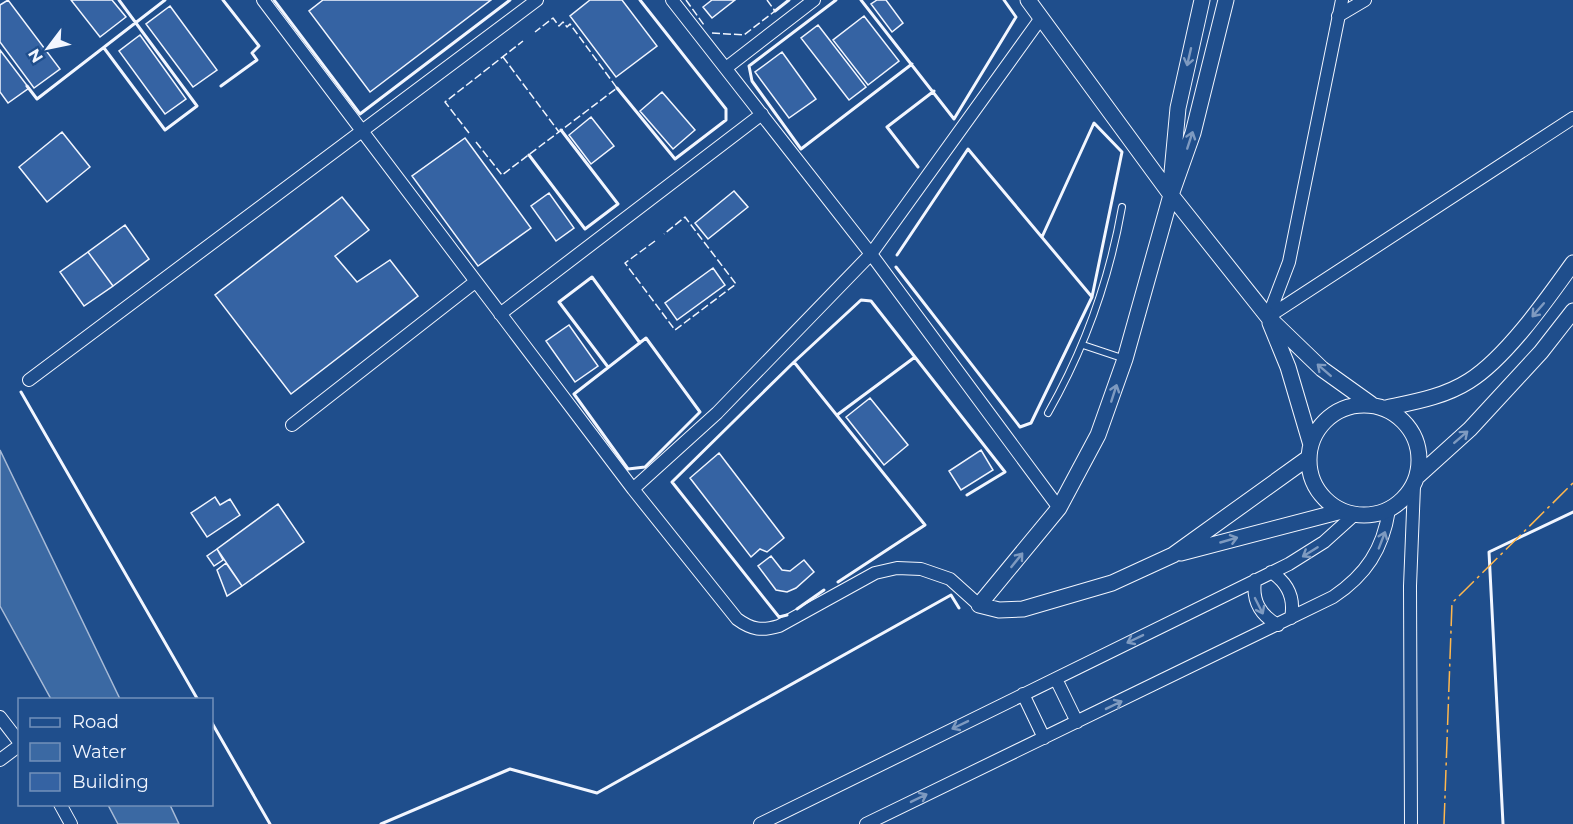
<svg xmlns="http://www.w3.org/2000/svg" width="1573" height="824" font-family="Montserrat,sans-serif">
	<style>
		.water { fill: #3b69a3; stroke: #a8bbd7; stroke-width: 1.5 }
		.building { fill: #3563a3; stroke: #f2f6ff; stroke-width: 1.5 }
		.lines { fill: none; stroke-linecap: round; stroke-linejoin: round }
		.service-casing { stroke: #f2f6ff; stroke-width: 8 }
		.minor-casing { stroke: #f2f6ff; stroke-width: 14 }
		.tertiary-casing { stroke: #f2f6ff; stroke-width: 17 }
		.service { stroke: #1f4e8c; stroke-width: 6 }
		.minor { stroke: #1f4e8c; stroke-width: 12 }
		.tertiary { stroke: #1f4e8c; stroke-width: 15 }
		.fence { stroke: #f2f6ff; stroke-width: 1.5; stroke-dasharray: 8 3; stroke-linecap: butt }
		.wall { stroke: #f2f6ff; stroke-width: 3 }
		.power { stroke: #ffb74d; stroke-width: 1.5; stroke-dasharray: 21 4.5 3 4.5; stroke-linecap: butt }
		.oneway { stroke: #7e9ac0 }
	</style>
	<rect width="100%" height="100%" fill="#1f4e8c"/>
	<path class="water" d="M 0,450 L 120,699 L 51,699 L 0,606 Z
		M 108,805 L 170,805 L 179,824 L 118,824 Z"/>
	<path class="building" d="M 8,0 L 60,69 L 34,88 L 0,42 L 0,5 Z
		M 71,0 L 112,0 L 126,17 L 100,37 Z
		M 323,0 L 491,0 L 370,92 L 309,11 Z
		M 590,0 L 622,0 L 657,46 L 616,77 L 570,16 Z
		M 712,0 L 735,0 L 712,18 L 703,7 Z
		M 877,0 L 886,0 L 903,23 L 892,32 L 871,4 Z
		M 170,6 L 217,70 L 193,87 L 146,24 Z
		M 864,16 L 899,61 L 868,85 L 833,40 Z
		M 818,25 L 866,87 L 849,100 L 801,38 Z
		M 140,35 L 186,99 L 165,114 L 119,51 Z
		M 0,50 L 29,88 L 8,103 L 0,92 Z
		M 782,52 L 816,99 L 789,118 L 755,72 Z
		M 662,92 L 695,130 L 673,149 L 640,111 Z
		M 591,117 L 614,146 L 591,164 L 569,135 Z
		M 62,132 L 90,167 L 47,202 L 19,167 Z
		M 465,138 L 531,228 L 478,266 L 412,176 Z
		M 734,191 L 748,207 L 708,239 L 695,223 Z
		M 549,193 L 574,228 L 556,241 L 531,206 Z
		M 342,197 L 369,230 L 335,256 L 357,282 L 390,260 L 418,296 L 291,394 L 215,295 Z
		M 125,225 L 149,259 L 113,286 L 88,252 Z
		M 88,252 L 113,286 L 84,306 L 60,272 Z
		M 713,268 L 725,285 L 677,320 L 665,303 Z
		M 569,325 L 598,366 L 575,382 L 546,341 Z
		M 870,398 L 908,445 L 884,465 L 846,417 Z
		M 981,450 L 993,470 L 961,490 L 949,471 Z
		M 719,453 L 784,538 L 767,552 L 760,549 L 751,557 L 690,478 Z
		M 215,497 L 220,505 L 230,499 L 240,515 L 207,537 L 191,513 Z
		M 278,504 L 304,542 L 242,586 L 217,549 Z
		M 217,549 L 223,560 L 214,566 L 207,556 Z
		M 771,556 L 782,570 L 790,571 L 804,560 L 814,572 L 796,588 L 787,592 L 776,590 L 758,566 Z
		M 226,563 L 242,586 L 227,596 L 217,570 Z"/>
	<g class="lines">
		<defs>
			<path id="service" d="M 1083,345 L 1125,359
				M 1048,413 C 1085,348 1109,281 1122,207"/>
			<path id="minor" d="M 263,0 L 633,489 L 737,619 C 752,630 762,631 779,626 L 875,573 L 897,568 L 921,569 L 950,579 L 979,605
				M 672,0 L 871,254 L 1059,508
				M 1338,16 L 1365,0
				M 726,68 L 814,0
				M 500,314 L 762,114
				M 1268,317 L 1573,118
				M 1268,317 L 1289,262 L 1342,0
				M 29,380 L 537,0
				M 292,425 L 475,282
				M 633,489 L 717,413 L 871,254 L 1041,18
				M 1271,572 C 1288,583 1295,598 1291,618
				M 1255,580 C 1252,601 1260,615 1278,625
				M 1056,679 L 1077,722
				M 1023,694 L 1044,738
				M 0,717 L 20,743
				M 0,760 L 20,745
				M 60,804 L 71,824
				M 760,824 L 1289,564 L 1324,542 L 1354,515
				M 866,824 L 1333,597 C 1366,575 1383,549 1389,510
				M 1411,824 L 1410,586 L 1414,486"/>
			<path id="tertiary" d="M 1028,0 L 1171,195 L 1268,317 L 1322,369 L 1371,404
				M 1226,0 L 1193,133 L 1171,195 L 1125,359 L 1098,435 L 1059,508 L 979,605 L 999,610 L 1023,609 L 1112,583 L 1173,555 L 1308,458
				M 1171,183 L 1178,108 L 1202,0
				M 1270,323 L 1288,367 L 1311,445
				M1309 460a55 55 0 1 1 110 0a55 55 0 1 1-110 0Z
				M 1386,408 C 1414,402 1444,397 1469,381 C 1506,358 1548,298 1573,263
				M 1418,476 L 1470,429 L 1541,352 L 1573,311
				M 1181,553 L 1342,511"/>
		</defs>
		<use href="#service" class="service-casing"/>
		<use href="#minor" class="minor-casing"/>
		<use href="#tertiary" class="tertiary-casing"/>
		<use href="#service" class="service"/>
		<use href="#minor" class="minor"/>
		<use href="#tertiary" class="tertiary"/>
		<path class="fence" d="M 686,0 L 704,25
			M 712,33 L 744,35 L 775,11 L 767,0
			M 503,57 L 559,132
			M 469,133 L 445,102 L 523,41
			M 476,142 L 502,175 L 617,88 L 570,24 L 567,27 L 563,22 L 559,26 L 553,18 L 535,32
			M 655,241 L 625,263 L 675,330 L 736,284 L 685,217 L 664,234"/>
		<path class="wall" d="M 274,0 L 360,114 L 510,0
			M 836,0 L 749,66 L 752,81 L 801,149 L 912,64
			M 861,0 L 954,119 L 1016,17 L 1004,0
			M 775,11 L 789,0
			M 104,48 L 165,130 L 197,106 L 119,0
			M 27,86 L 37,99 L 165,0
			M 221,86 L 257,60 L 252,53 L 259,46 L 223,0
			M 617,88 L 675,159 L 726,120 L 726,109 L 640,0
			M 529,155 L 585,229 L 618,204 L 561,130
			M 918,167 L 887,127 L 934,91
			M 897,255 L 968,149 L 1092,297
			M 896,267 L 1020,427 L 1031,423 L 1092,297 L 1122,152 L 1094,123 L 1042,237
			M 646,338 L 700,412 L 645,467 L 628,469 L 574,394 Z
			M 794,362 L 861,300 L 871,301 L 1005,472 L 967,495
			M 608,367 L 559,302 L 592,277 L 640,343
			M 21,392 L 198,700
			M 837,415 L 915,357
			M 797,609 L 824,590
			M 787,615 L 779,617 L 672,482 L 794,362 L 925,525 L 838,582
			M 212,723 L 270,824
			M 381,824 L 510,769 L 597,793 L 951,595 L 959,608
			M 1503,824 L 1489,552 L 1573,512"/>
		<path class="power" d="M 1444,824 L 1452,603 L 1573,483"/>
	</g>
	<defs><path id="oneway-shaft" d="M-6 0H5M1.5-3L5.5 0L1.5 3" fill="none" stroke-width="1.6" stroke-linecap="round" stroke-linejoin="round" transform="scale(1.5)"/></defs>
	<g class="oneway">
		<use href="#oneway-shaft" transform="translate(1189 57) rotate(103)"/>
		<use href="#oneway-shaft" transform="translate(1190 140) rotate(-72)"/>
		<use href="#oneway-shaft" transform="translate(1538 310) rotate(131)"/>
		<use href="#oneway-shaft" transform="translate(1324 370) rotate(-139)"/>
		<use href="#oneway-shaft" transform="translate(1114 393) rotate(-72)"/>
		<use href="#oneway-shaft" transform="translate(1461 437) rotate(-41)"/>
		<use href="#oneway-shaft" transform="translate(1229 540) rotate(-16)"/>
		<use href="#oneway-shaft" transform="translate(1382 540) rotate(-69)"/>
		<use href="#oneway-shaft" transform="translate(1310 552) rotate(148)"/>
		<use href="#oneway-shaft" transform="translate(1017 560) rotate(-51)"/>
		<use href="#oneway-shaft" transform="translate(1259 606) rotate(63)"/>
		<use href="#oneway-shaft" transform="translate(1135 639) rotate(154)"/>
		<use href="#oneway-shaft" transform="translate(1114 705) rotate(-26)"/>
		<use href="#oneway-shaft" transform="translate(960 725) rotate(154)"/>
		<use href="#oneway-shaft" transform="translate(919 798) rotate(-26)"/>
	</g>
	<rect x="18" y="698" width="195" height="108" fill="#1f4e8c" stroke="#7391ba" stroke-width="1.5"/>
	<rect x="30" y="718" width="30" height="9" fill="#1f4e8c" stroke="#7391ba" stroke-width="1.5"/>
	<text x="72" y="728" font-size="18" fill="#f2f6ff">Road</text>
	<rect x="30" y="743" width="30" height="18" fill="#3b69a3" stroke="#7391ba" stroke-width="1.5"/>
	<text x="72" y="758" font-size="18" fill="#f2f6ff">Water</text>
	<rect x="30" y="773" width="30" height="18" fill="#3563a3" stroke="#7391ba" stroke-width="1.5"/>
	<text x="72" y="788" font-size="18" fill="#f2f6ff">Building</text>
	<g transform="translate(48 48) rotate(238)" stroke="#1f4e8c" stroke-width="4.5" paint-order="stroke">
	<path d="M0-4.5L10 22L0 15L-10 22Z" fill="#f2f6ff"/>
	<text y="-9" font-size="16" font-weight="bold" text-anchor="middle" fill="#f2f6ff">N</text>
	</g>
</svg>
